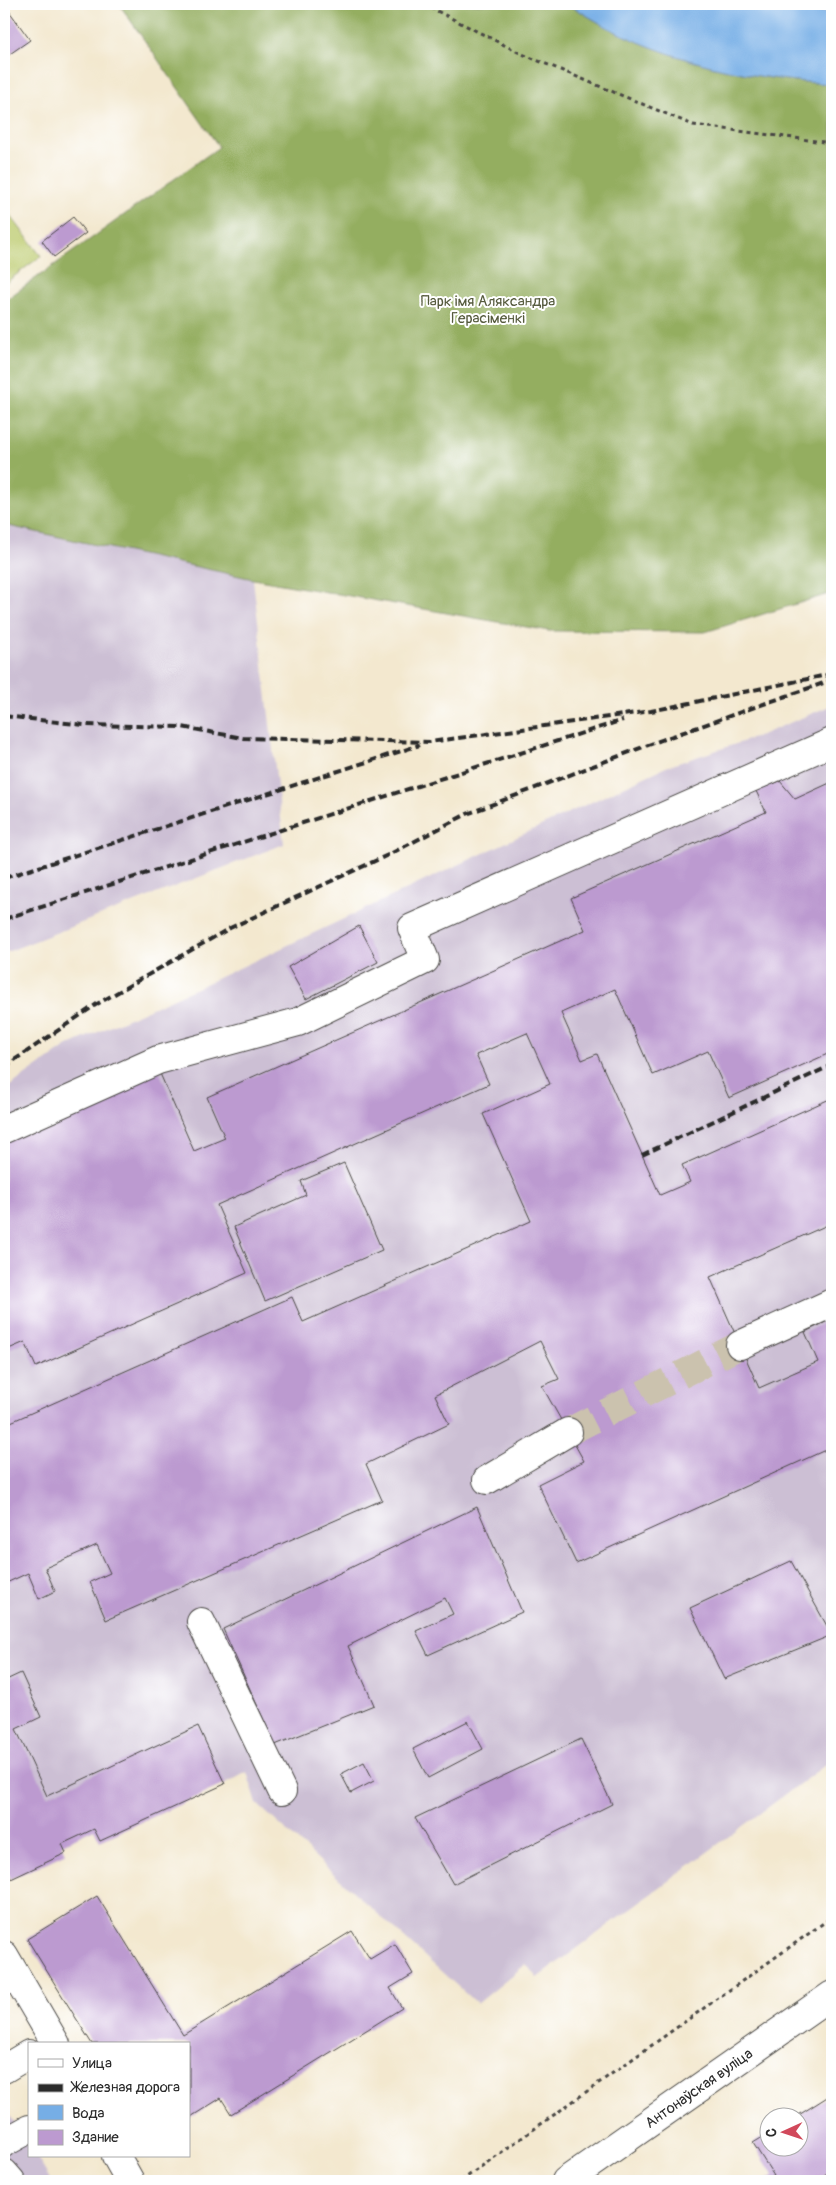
<svg xmlns="http://www.w3.org/2000/svg" width="836" height="2185" font-family="Pangolin,sans-serif">
	<style>
		.industrial { fill: #ccbfd4 }
		.green { fill: #bbca6c; stroke: #737a4c }
		.forest { fill: #94ae60; stroke: #606c46 }
		.water { fill: #76aee6; stroke: #506c88 }
		.building { fill: #bc9ad0 }
		.lines { fill: none; stroke-linecap: round; stroke-linejoin: round }
		.minor-tunnel { stroke: #cbc2ae; stroke-width: 28; stroke-dasharray: 28 14; stroke-linecap: butt }
		.minor-casing { stroke: #494744; stroke-width: 30 }
		.path { stroke: #494744; stroke-width: 3; stroke-dasharray: 4 4; stroke-linecap: butt }
		.minor { stroke: #fff; stroke-width: 28 }
		.rail { stroke: #2b2b2b; stroke-width: 4; stroke-dasharray: 8 4; stroke-linecap: butt }
		.labels { text-anchor: middle; dominant-baseline: central; stroke-width: 4; stroke-linejoin: round; paint-order: stroke }
		.park-label { font-size: 15px; fill: #565b3e; stroke: #fff }
		.street-label { font-size: 15px; fill: #2b2b2b; stroke: #fff }
	</style>
	<rect width="100%" height="100%" fill="#fff"/>
	<filter id="ink" filterUnits="userSpaceOnUse"><feTurbulence type="fractalNoise" baseFrequency=".02" numOctaves="2"/><feDisplacementMap in="SourceGraphic" scale="10" xChannelSelector="R" yChannelSelector="G"/><feConvolveMatrix kernelMatrix="1 2 1 2 8 2 1 2 1" color-interpolation-filters="sRGB"/></filter>
	<filter id="wash" filterUnits="userSpaceOnUse"><feTurbulence type="fractalNoise" baseFrequency=".0096" numOctaves="4" result="noise"/><feDisplacementMap in="SourceGraphic" scale="20" xChannelSelector="R" yChannelSelector="G"/><feGaussianBlur stdDeviation="1.12" result="paint"/><feColorMatrix in="noise" values="0 0 0 0 0 0 0 0 0 0 0 0 0 0 0 0 0 1.4 0 .05"/><feComposite in="paint" operator="in"/></filter>
	<g filter="url(#wash)">
		<rect width="100%" height="100%" fill="#f3e8cf"/>
		<path class="industrial" d="M 4,525 L 253,579 L 284,844 L 4,953 Z
			M 832,705 L 832,1760 L 537,1978 L 526,1964 L 477,2004 L 257,1804 L 247,1772 L 225,1784 L 94,1829 L 62,1844 L 66,1853 L 11,1879 L 4,1864 L 4,1090 L 69,1045 L 201,986 L 666,767 L 754,738 Z
			M 4,2106 L 29,2146 L 29,2156 L 36,2156 L 51,2181 L 4,2181 Z"/>
		<path class="green" d="M 4,207 L 41,256 L 4,284 Z"/>
		<path class="forest" d="M 119,4 L 567,4 C 587,15 606,28 627,37 C 692,66 762,80 832,84 L 832,593 L 705,632 L 549,631 L 253,579 L 4,525 L 4,301 L 219,147 Z"/>
		<path class="water" d="M 567,4 L 782,4 L 832,13 L 832,84 C 761,80 692,66 627,37 C 606,28 587,15 567,4 Z"/>
		<g id="blocks">
			<path class="building" d="M 4,4 L 30,40 L 4,58 Z
				M 73,217 L 86,233 L 54,257 L 42,241 Z
				M 780,781 L 795,799 L 832,782 L 832,1052 L 729,1098 L 708,1051 L 653,1075 L 615,989 L 561,1013 L 582,1060 L 597,1054 L 660,1195 L 690,1182 L 682,1165 L 832,1098 L 832,1223 L 710,1277 L 759,1388 L 818,1362 L 805,1332 L 832,1319 L 832,1447 L 576,1563 L 538,1484 L 584,1461 L 542,1386 L 559,1379 L 540,1341 L 435,1395 L 449,1424 L 366,1464 L 382,1500 L 106,1620 L 90,1582 L 110,1573 L 97,1545 L 45,1568 L 55,1591 L 39,1599 L 28,1573 L 4,1584 L 4,1425 L 292,1297 L 303,1322 L 531,1221 L 483,1114 L 550,1084 L 527,1033 L 476,1055 L 489,1084 L 217,1205 L 247,1273 L 36,1367 L 25,1342 L 4,1351 L 4,1138 L 158,1069 L 194,1151 L 225,1138 L 207,1097 L 585,930 L 571,898 L 766,812 L 756,791 Z
				M 359,926 L 378,962 L 306,999 L 288,967 Z
				M 344,1163 L 382,1250 L 265,1301 L 234,1227 L 306,1195 L 301,1181 Z
				M 477,1507 L 522,1612 L 428,1655 L 416,1631 L 453,1614 L 445,1598 L 348,1646 L 374,1705 L 275,1745 L 223,1629 Z
				M 791,1561 L 832,1635 L 724,1679 L 690,1608 Z
				M 21,1673 L 41,1717 L 16,1729 L 47,1796 L 198,1726 L 225,1784 L 100,1841 L 94,1829 L 62,1844 L 66,1853 L 11,1879 L 4,1864 L 4,1681 Z
				M 468,1721 L 483,1749 L 428,1778 L 413,1749 Z
				M 581,1739 L 612,1804 L 453,1884 L 415,1818 Z
				M 364,1762 L 374,1781 L 351,1793 L 341,1774 Z
				M 97,1896 L 183,2035 L 352,1931 L 370,1959 L 395,1944 L 413,1974 L 390,1988 L 402,2008 L 231,2114 L 221,2098 L 189,2118 L 189,2044 L 92,2044 L 27,1939 Z
				M 832,2094 L 832,2170 L 815,2181 L 765,2181 L 774,2176 L 753,2143 L 768,2134 L 768,2148 L 798,2148 L 798,2118 L 794,2118 Z"/>
		</g>
	</g>
	<g filter="url(#ink)">
		<use href="#blocks" fill-opacity="0" stroke="#494744" stroke-width="1"/>
		<g class="lines">
			<path class="minor-tunnel" d="M 568,1432 L 740,1345"/>
			<defs>
				<g id="minor">
					<path d="M 4,1129 L 158,1060 L 298,1022 L 425,960 L 412,928 L 832,742"/>
					<path d="M 740,1345 L 832,1303"/>
					<path d="M 487,1480 L 568,1432"/>
					<path d="M 201,1622 L 282,1791"/>
					<path d="M 4,1955 L 56,2044"/>
					<path d="M 4,2069 L 29,2054"/>
					<path d="M 4,2143 L 29,2129"/>
					<path d="M 116,2156 L 130,2181"/>
					<path d="M 4,2173 L 11,2181"/>
					<path id="s1" d="M 566,2181 L 832,1995"/>
				</g>
			</defs>
			<use href="#minor" class="minor-casing"/>
			<path class="path" d="M 423,4 L 522,54 L 693,125 L 832,143
				M 461,2181 L 832,1917"/>
			<use href="#minor" class="minor"/>
			<path class="rail" d="M 4,716 L 84,725 L 182,727 L 243,738 L 430,742 L 651,711 L 832,674
				M 4,878 L 420,745
				M 4,919 L 623,720
				M 4,1067 L 97,1004 L 230,928 L 390,854 L 467,814 L 664,739 L 832,680
				M 642,1155 L 832,1065"/>
		</g>
	</g>
	<g class="labels">
		<g class="park-label">
			<text x="488" y="301">Парк імя Аляксандра<tspan x="488" dy="17">Герасіменкі</tspan></text>
		</g>
		<g class="street-label">
			<text stroke="none"><textPath href="#s1" startOffset="162">Антонаўская вуліца</textPath></text>
		</g>
	</g>
	<rect width="836" height="2185" fill="none" stroke="#fff" stroke-width="20"/>
	<rect x="28" y="2042" width="162" height="115" fill="#ffffff" stroke="#aaaaaa"/>
	<rect x="38" y="2059" width="25" height="8" fill="#ffffff" stroke="#aaaaaa"/>
	<text x="72" y="2068" font-size="15" fill="#2b2b2b">Улица</text>
	<rect x="38" y="2084" width="25" height="8" fill="#2b2b2b" stroke="#aaaaaa"/>
	<text x="72" y="2092" font-size="15" fill="#2b2b2b">Железная дорога</text>
	<rect x="38" y="2105" width="25" height="15" fill="#76aee6" stroke="#aaaaaa"/>
	<text x="72" y="2118" font-size="15" fill="#2b2b2b">Вода</text>
	<rect x="38" y="2130" width="25" height="15" fill="#bc9ad0" stroke="#aaaaaa"/>
	<text x="72" y="2142" font-size="15" fill="#2b2b2b">Здание</text>
	<g transform="translate(784 2132) rotate(267)"><circle r="24" fill="#ffffff" stroke="#aaaaaa"/>
	<path d="M0-4L9 19L0 12L-9 19Z" fill="#d1495b"/>
	<text y="-8" font-size="14" font-weight="bold" text-anchor="middle" fill="#2b2b2b">С</text>
	</g>
</svg>
